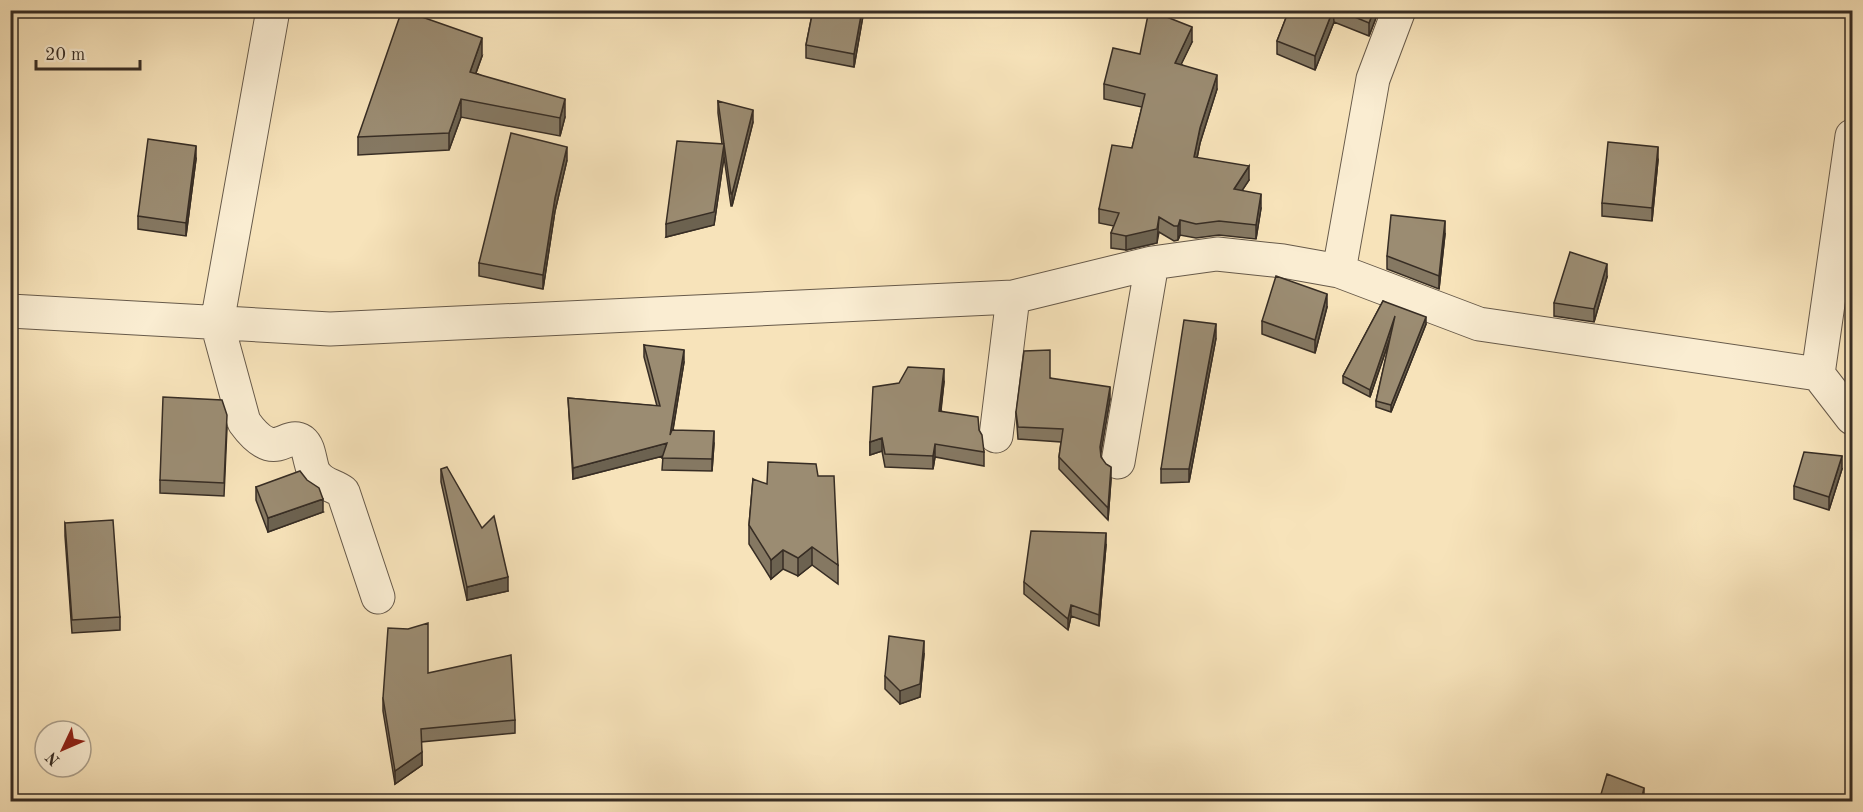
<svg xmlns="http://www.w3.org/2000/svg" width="1863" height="812" font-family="'Old Standard TT',serif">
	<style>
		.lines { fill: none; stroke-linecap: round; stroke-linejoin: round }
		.street-casing { stroke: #675a4a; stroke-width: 35 }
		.street { stroke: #faedd2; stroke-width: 33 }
		.wall { fill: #857862; stroke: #372d24; stroke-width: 1.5 }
		.shaded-wall { fill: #6c6250; stroke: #372d24; stroke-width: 1.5 }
		.building { fill: #9b8c72; stroke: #372d24; stroke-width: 1.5 }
	</style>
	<rect width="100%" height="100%" fill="#f7e3ba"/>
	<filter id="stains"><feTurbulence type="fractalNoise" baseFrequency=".00333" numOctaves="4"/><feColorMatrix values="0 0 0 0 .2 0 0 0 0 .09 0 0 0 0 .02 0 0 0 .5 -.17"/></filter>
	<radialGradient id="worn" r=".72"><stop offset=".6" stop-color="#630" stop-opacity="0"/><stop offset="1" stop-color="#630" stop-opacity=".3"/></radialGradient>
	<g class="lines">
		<defs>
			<path id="street" d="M 273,10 L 217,323 L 244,422 C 276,466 285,430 302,441 C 311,448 309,467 316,475 C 323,485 334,485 343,492 L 378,597
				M 1339,271 L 1373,79 L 1399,10
				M 10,311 L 330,329 L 1013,297 L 1152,263 L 1217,254 L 1283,261 L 1339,271 L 1479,324 L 1818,374 L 1852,418
				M 1818,374 L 1852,136
				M 996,436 L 1013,297
				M 1118,462 L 1152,263"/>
		</defs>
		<use href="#street" class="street-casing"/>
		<use href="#street" class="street"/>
	</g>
	<path class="wall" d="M 813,10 L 864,10 L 854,67 L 806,58 L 806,45 Z
		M 1289,10 L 1379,10 L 1369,36 L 1334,22 L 1315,70 L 1277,54 L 1277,41 Z
		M 1192,42 L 1181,64 L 1217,89 L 1200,143 L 1197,158 L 1249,180 L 1242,190 L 1261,208 L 1256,239 L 1219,235 L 1196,238 L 1180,235 L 1178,240 L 1174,241 L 1159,232 L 1157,243 L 1126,250 L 1111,248 L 1111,233 L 1114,226 L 1099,223 L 1099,209 L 1132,148 L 1142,107 L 1104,99 L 1104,84 L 1140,54 Z
		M 482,56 L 476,73 L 565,117 L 560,136 L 461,117 L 449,150 L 358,155 L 358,137 Z
		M 718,101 L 753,122 L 732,206 L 731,206 L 724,157 L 714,225 L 666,237 L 722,144 L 718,113 Z
		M 196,159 L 186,236 L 138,229 L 138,216 Z
		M 567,160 L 555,211 L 543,289 L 479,276 L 479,263 Z
		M 1658,160 L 1652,221 L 1602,216 L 1602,203 Z
		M 1445,234 L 1439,289 L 1387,269 L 1387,256 Z
		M 1607,277 L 1594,322 L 1554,316 L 1554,303 Z
		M 1383,301 L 1426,324 L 1391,412 L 1376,407 L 1376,401 L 1391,336 L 1370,397 L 1343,383 L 1343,376 Z
		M 1327,307 L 1315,353 L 1262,334 L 1262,321 Z
		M 1216,338 L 1189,482 L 1161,483 L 1161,469 Z
		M 644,345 L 684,362 L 673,430 L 714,443 L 712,471 L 662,470 L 663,456 L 573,479 L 568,398 L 657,406 L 644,357 Z
		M 1050,378 L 1110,399 L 1100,454 L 1111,479 L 1108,520 L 1059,469 L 1059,457 L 1061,442 L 1018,439 L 1016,412 Z
		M 944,382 L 941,411 L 979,430 L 984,452 L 984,466 L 935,457 L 933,469 L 885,467 L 882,451 L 870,455 L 870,442 Z
		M 227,428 L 224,496 L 160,493 L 160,480 Z
		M 441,469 L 508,591 L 467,600 L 441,482 Z
		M 1842,469 L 1829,510 L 1794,499 L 1794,486 Z
		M 753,479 L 838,565 L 838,584 L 812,565 L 798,576 L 783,569 L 771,579 L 749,544 L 749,525 Z
		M 256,487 L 323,512 L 268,532 L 256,500 Z
		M 65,523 L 120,617 L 120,630 L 72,633 L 65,536 Z
		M 1106,545 L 1099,626 L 1071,616 L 1068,630 L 1024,594 L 1024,582 Z
		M 924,654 L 920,697 L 900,704 L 885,689 L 885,676 Z
		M 428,673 L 515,720 L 515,733 L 421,742 L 422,765 L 395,784 L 383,711 L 383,698 Z"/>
	<path class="shaded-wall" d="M 862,10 L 864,10 L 854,67 L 854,54 Z
		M 1333,10 L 1334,22 L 1315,70 L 1315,56 Z
		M 1374,10 L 1379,10 L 1369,36 L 1369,23 Z
		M 1192,27 L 1192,42 L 1175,77 L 1175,63 Z
		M 482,38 L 482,56 L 470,89 L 470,72 Z
		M 1217,75 L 1217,89 L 1200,143 L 1194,172 L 1194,157 L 1200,128 Z
		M 461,99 L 461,117 L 449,150 L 449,133 Z
		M 565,99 L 565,117 L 560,136 L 560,118 Z
		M 753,110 L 753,122 L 732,206 L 732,194 Z
		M 724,144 L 724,157 L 714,225 L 666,237 L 666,224 Z
		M 196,146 L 196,159 L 186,236 L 186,223 Z
		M 567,147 L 567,160 L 555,211 L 543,289 L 543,275 L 555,198 Z
		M 1658,147 L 1658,160 L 1652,221 L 1652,208 Z
		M 1249,166 L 1249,180 L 1234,203 L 1234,189 Z
		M 1261,194 L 1261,208 L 1256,239 L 1256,225 Z
		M 1159,217 L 1157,243 L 1126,250 L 1126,236 Z
		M 1180,220 L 1180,235 L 1178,240 L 1178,226 Z
		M 1445,221 L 1445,234 L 1439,289 L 1439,276 Z
		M 1607,264 L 1607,277 L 1594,322 L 1594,309 Z
		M 1327,294 L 1327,307 L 1315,353 L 1315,340 Z
		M 1395,316 L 1395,323 L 1370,397 L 1370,390 Z
		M 1426,317 L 1426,324 L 1391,412 L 1391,405 Z
		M 1216,324 L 1216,338 L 1189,482 L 1189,469 Z
		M 684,350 L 684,362 L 670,447 L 670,435 Z
		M 944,369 L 944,382 L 939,424 L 939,411 Z
		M 1110,387 L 1110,399 L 1100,459 L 1100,447 Z
		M 714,431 L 714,443 L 712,471 L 712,459 Z
		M 882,438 L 882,451 L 870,455 L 870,442 Z
		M 667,443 L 667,455 L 573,479 L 573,468 Z
		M 935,444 L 935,457 L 933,469 L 933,456 Z
		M 1842,456 L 1842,469 L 1829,510 L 1829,497 Z
		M 1111,467 L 1111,479 L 1108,520 L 1108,508 Z
		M 323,499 L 323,512 L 268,532 L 268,518 Z
		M 1106,533 L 1106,545 L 1099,626 L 1099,615 Z
		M 812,547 L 812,565 L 798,576 L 798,558 Z
		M 783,550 L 783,569 L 771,579 L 771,560 Z
		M 508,577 L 508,591 L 467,600 L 467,587 Z
		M 1071,605 L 1071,616 L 1068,630 L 1068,619 Z
		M 924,641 L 924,654 L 920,697 L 900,704 L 900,691 Z
		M 422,752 L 422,765 L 395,784 L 395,771 Z
		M 1644,788 L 1644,801 L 1641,801 Z"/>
	<path class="building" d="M 402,10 L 482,38 L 470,72 L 565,99 L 560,118 L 461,99 L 449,133 L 358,137 Z
		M 813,10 L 862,10 L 854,54 L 806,45 Z
		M 1149,10 L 1192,27 L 1175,63 L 1217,75 L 1200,128 L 1194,157 L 1249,166 L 1234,189 L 1261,194 L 1256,225 L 1219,221 L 1196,224 L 1180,220 L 1178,226 L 1174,226 L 1159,217 L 1157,229 L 1126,236 L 1111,233 L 1119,213 L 1099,209 L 1112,145 L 1132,148 L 1145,94 L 1104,84 L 1113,48 L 1140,54 Z
		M 1289,10 L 1333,10 L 1315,56 L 1277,41 Z
		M 1338,10 L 1374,10 L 1369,23 Z
		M 718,101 L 753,110 L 732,194 L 731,194 Z
		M 511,133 L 567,147 L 555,198 L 543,275 L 479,263 Z
		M 148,139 L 196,146 L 186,223 L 138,216 Z
		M 677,141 L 724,144 L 714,212 L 666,224 Z
		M 1608,142 L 1658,147 L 1652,208 L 1602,203 Z
		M 1391,215 L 1445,221 L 1439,276 L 1387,256 Z
		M 1570,252 L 1607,264 L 1594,309 L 1554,303 Z
		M 1276,276 L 1327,294 L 1315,340 L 1262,321 Z
		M 1383,301 L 1426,317 L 1391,405 L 1376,401 L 1395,316 L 1370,390 L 1343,376 Z
		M 1184,320 L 1216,324 L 1189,469 L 1161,469 Z
		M 644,345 L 684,350 L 670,435 L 672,430 L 714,431 L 712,459 L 662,458 L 667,443 L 573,468 L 568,398 L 660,406 Z
		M 1050,350 L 1050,378 L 1110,387 L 1100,447 L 1101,457 L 1106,464 L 1111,467 L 1108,508 L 1059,457 L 1063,429 L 1018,427 L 1016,412 L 1024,351 Z
		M 908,367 L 944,369 L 939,411 L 978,417 L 979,430 L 982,435 L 984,452 L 935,444 L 933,456 L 885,454 L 882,438 L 870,442 L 873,387 L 899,383 Z
		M 163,397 L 222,400 L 227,415 L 224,483 L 160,480 Z
		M 1804,452 L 1842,456 L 1829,497 L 1794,486 Z
		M 768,462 L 816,464 L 818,476 L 834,476 L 838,565 L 812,547 L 798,558 L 783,550 L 771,560 L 749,525 L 753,479 L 767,484 Z
		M 447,467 L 482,528 L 494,516 L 508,577 L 467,587 L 441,469 Z
		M 300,471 L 307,480 L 319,488 L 323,499 L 268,518 L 256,487 Z
		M 113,520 L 120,617 L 72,620 L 65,523 Z
		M 1031,531 L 1106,533 L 1099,615 L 1071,605 L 1068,619 L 1024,582 Z
		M 428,623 L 428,673 L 511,655 L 515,720 L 421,729 L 422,752 L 395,771 L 383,698 L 388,628 L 408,629 Z
		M 889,636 L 924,641 L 920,684 L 900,691 L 885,676 Z
		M 1607,774 L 1644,788 L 1641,801 L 1599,801 Z"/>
	<rect width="1863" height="812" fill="none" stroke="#f7e3ba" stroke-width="36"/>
	<rect x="12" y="12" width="1839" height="788" fill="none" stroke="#372d24" stroke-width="3"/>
	<rect x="18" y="18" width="1827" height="776" fill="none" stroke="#372d24" stroke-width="1.5"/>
	<g transform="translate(63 749) rotate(226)"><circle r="28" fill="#faedd2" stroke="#aca08c" stroke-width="1.5"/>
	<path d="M0-4.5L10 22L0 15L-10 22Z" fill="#8f2418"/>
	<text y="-9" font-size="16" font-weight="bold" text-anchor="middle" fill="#372d24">N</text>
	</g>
	<path d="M36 60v9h104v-9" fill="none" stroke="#372d24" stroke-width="3"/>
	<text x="45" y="60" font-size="18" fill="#372d24" stroke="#faedd2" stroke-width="4.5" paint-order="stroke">20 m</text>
	<rect width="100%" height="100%" filter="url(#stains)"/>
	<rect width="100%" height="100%" fill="url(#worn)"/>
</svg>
